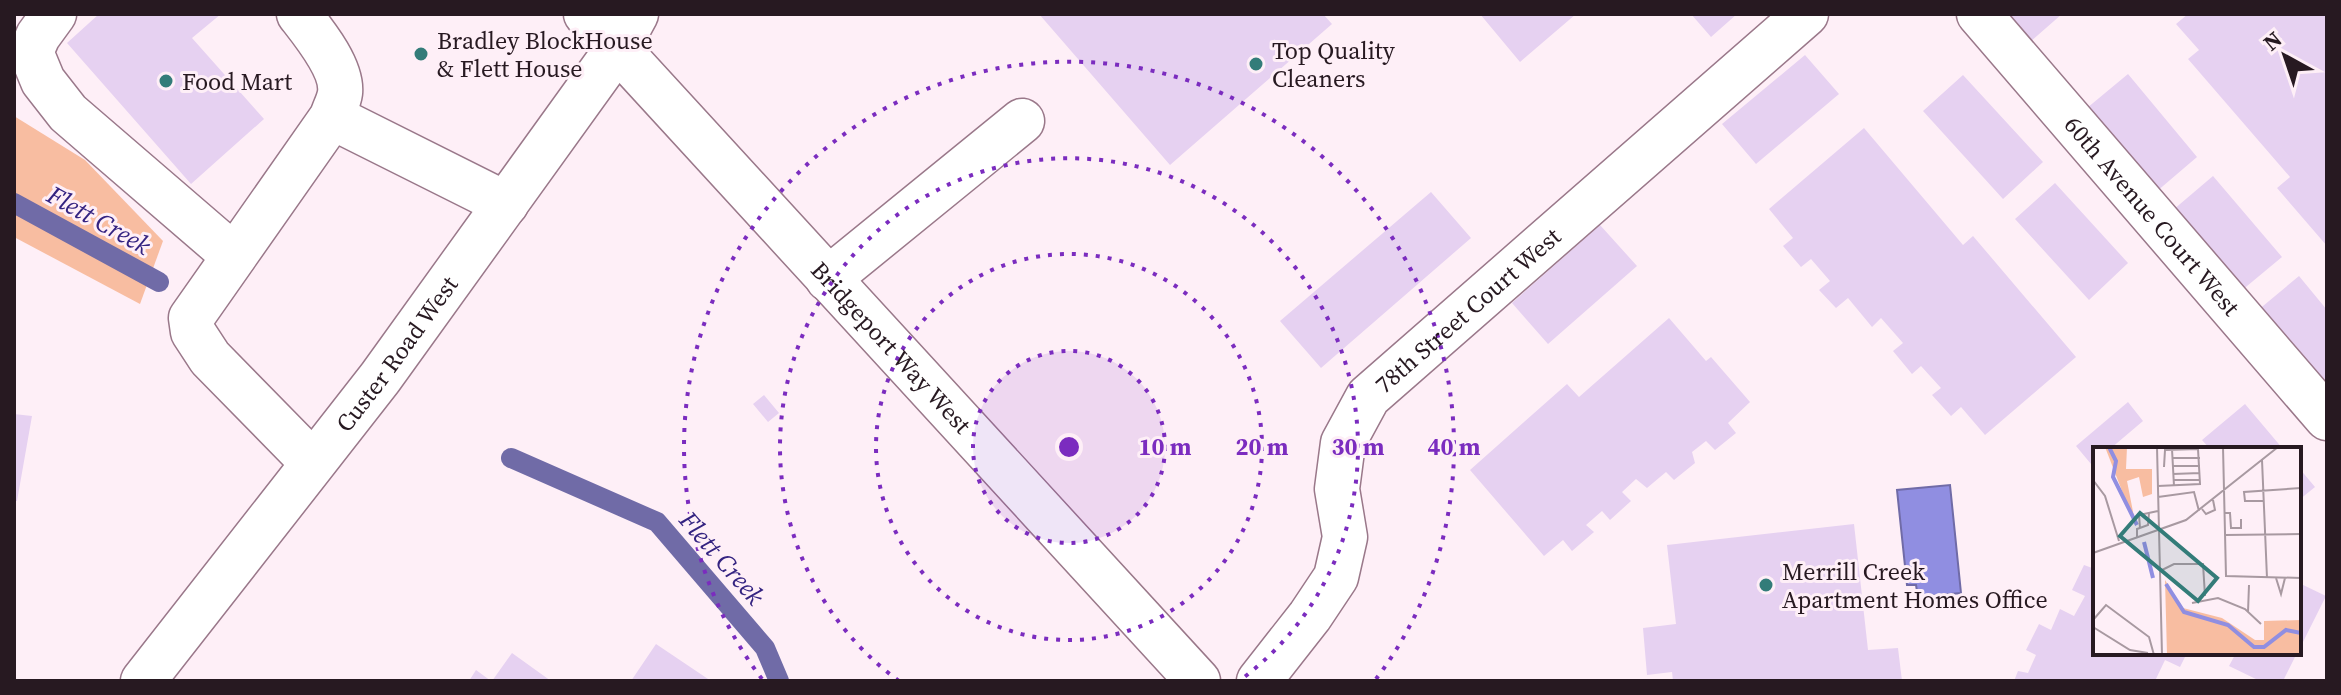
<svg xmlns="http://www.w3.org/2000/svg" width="2341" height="695" font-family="'Source Serif 4',serif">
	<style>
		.green { fill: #f8bda1 }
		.water { fill: #908ee1; stroke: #706ba7; stroke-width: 2 }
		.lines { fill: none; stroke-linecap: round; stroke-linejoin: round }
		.stream { stroke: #706ba7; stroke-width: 20 }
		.building { fill: #e6d1f1 }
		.minor-casing { stroke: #9a788a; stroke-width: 47 }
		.major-casing { stroke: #9a788a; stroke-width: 47 }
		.minor { stroke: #fff; stroke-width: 44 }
		.major { stroke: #fff; stroke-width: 44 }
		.ring { fill: none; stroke: #7b2cbf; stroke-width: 4; stroke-dasharray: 4 8 }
		.poi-dot { fill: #337c79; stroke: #feeff7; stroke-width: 3 }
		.labels { text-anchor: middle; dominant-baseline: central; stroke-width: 6; stroke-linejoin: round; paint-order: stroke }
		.poi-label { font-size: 24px; fill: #271921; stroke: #feeff7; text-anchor: start }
		.street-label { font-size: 24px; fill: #271921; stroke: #feeff7 }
		.water-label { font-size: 26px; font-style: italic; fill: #342381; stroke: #feeff7 }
		.inset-river { fill: none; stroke: #908ee1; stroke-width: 4 }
		.inset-road { fill: none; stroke: #a899a1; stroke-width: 2 }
		.view { fill: #337c79; fill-opacity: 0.15; stroke: #337c79; stroke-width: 4 }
		.inset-edge { fill: none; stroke: #271921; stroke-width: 4 }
		.centre { fill: #7b2cbf; stroke: #feeff7; stroke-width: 4 }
		.ring-label { font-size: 24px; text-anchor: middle; font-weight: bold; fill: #7b2cbf; stroke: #feeff7; stroke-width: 6; stroke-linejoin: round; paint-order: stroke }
	</style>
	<rect width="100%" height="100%" fill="#feeff7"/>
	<path class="green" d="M 14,116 L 85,160 L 163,241 L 140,304 L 14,237 Z"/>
	<path class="water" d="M 1950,485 L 1961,593 L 1918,597 L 1916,585 L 1907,585 L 1897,490 Z"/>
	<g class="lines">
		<path class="stream" d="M 14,203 L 159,282
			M 511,458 L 657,522 L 765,648 L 779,681"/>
	</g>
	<path class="building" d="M 99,14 L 221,14 L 192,38 L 264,119 L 191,184 L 67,43 Z
		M 1039,14 L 1323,14 L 1332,24 L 1170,165 Z
		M 1480,14 L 1576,14 L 1520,62 Z
		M 1691,14 L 1737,14 L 1711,37 Z
		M 2006,14 L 2062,14 L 2030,42 Z
		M 2188,14 L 2327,14 L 2327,246 L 2277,188 L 2290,177 L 2188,59 L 2199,50 L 2176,24 Z
		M 1805,55 L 1839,94 L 1756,164 L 1722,124 Z
		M 2128,74 L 2197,157 L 2156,192 L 2087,108 Z
		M 1963,75 L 2043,162 L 2003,199 L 1923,111 Z
		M 1864,128 L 1963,245 L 1973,236 L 2076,357 L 1985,435 L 1961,407 L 1951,416 L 1932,395 L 1941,388 L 1921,366 L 1912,374 L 1893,351 L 1903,343 L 1881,318 L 1872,327 L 1848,298 L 1836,308 L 1819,290 L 1830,281 L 1811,259 L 1801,267 L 1783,246 L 1793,238 L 1769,209 Z
		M 2213,176 L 2282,257 L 2241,291 L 2173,210 Z
		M 2055,183 L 2128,263 L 2089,300 L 2015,219 Z
		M 1431,192 L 1471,238 L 1321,368 L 1280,321 Z
		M 1600,225 L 1637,266 L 1548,344 L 1512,303 Z
		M 2299,276 L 2327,310 L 2327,393 L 2257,311 Z
		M 1669,318 L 1706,361 L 1711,357 L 1750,402 L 1728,423 L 1736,433 L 1715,450 L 1706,441 L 1692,452 L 1695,463 L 1674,480 L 1666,472 L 1647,488 L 1636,479 L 1622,492 L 1631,501 L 1610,520 L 1602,511 L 1586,525 L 1594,532 L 1572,551 L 1563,540 L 1544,556 L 1470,470 L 1567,384 L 1579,397 Z
		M 764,395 L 779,413 L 768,422 L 753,404 Z
		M 2128,402 L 2143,421 L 2110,449 L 2095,449 L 2095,461 L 2091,464 L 2076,446 Z
		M 2245,404 L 2283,449 L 2210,449 L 2202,440 Z
		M 14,414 L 32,416 L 17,501 L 14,501 Z
		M 2299,468 L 2315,487 L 2299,500 Z
		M 1854,524 L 1868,650 L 1898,648 L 1902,681 L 1673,681 L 1672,672 L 1647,675 L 1643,628 L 1676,624 L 1667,545 Z
		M 2084,565 L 2095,569 L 2095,653 L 2187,653 L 2180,667 L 2165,660 L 2155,681 L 2014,681 L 2018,671 L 2028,673 L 2036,655 L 2026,650 L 2039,624 L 2051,630 L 2060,609 L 2074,616 L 2085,596 L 2072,590 Z
		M 2299,583 L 2326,596 L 2299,650 Z
		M 656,644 L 711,681 L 631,681 Z
		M 512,653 L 551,681 L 492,681 Z
		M 2236,653 L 2297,653 L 2283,681 L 2260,681 L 2229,666 Z
		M 476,670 L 491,681 L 469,681 Z"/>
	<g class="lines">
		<defs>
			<g id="minor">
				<path d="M 54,14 L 38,36 L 31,52 L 43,81 L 68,113 L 234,256"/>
				<path d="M 299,14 C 313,32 343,68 340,93 C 339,101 334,110 332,117 L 191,318 L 193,332 L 210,358 L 312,462"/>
				<path id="s1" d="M 1979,14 L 2327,418"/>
				<path d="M 332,117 L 506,204"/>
				<path d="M 828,279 L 1022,121"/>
				<path id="s2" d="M 1259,681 L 1310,616 L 1336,577 L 1345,537 L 1337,489 L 1343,443 L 1368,397 L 1806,14"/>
			</g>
			<g id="major">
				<path id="s3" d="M 586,14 L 1198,681"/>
				<path id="s4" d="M 143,681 L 380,378 L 617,49 L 636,14"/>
			</g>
		</defs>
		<use href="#minor" class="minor-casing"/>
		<use href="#major" class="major-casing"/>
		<use href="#minor" class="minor"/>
		<use href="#major" class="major"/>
	</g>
	<circle cx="1069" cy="447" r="96" fill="#7b2cbf" fill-opacity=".12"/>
	<g class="ring">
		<circle cx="1069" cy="447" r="96"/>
		<circle cx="1069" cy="447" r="193"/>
		<path d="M899 681A289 289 0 1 1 1239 681"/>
		<path d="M762 679A385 385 0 1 1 1376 679"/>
	</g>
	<g class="poi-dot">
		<circle cx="421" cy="54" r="8"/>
		<circle cx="1256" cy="64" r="8"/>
		<circle cx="166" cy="81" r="8"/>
		<circle cx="1766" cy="585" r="8"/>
	</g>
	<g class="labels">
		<g class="poi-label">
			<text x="437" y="40">Bradley BlockHouse<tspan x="437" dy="28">&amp; Flett House</tspan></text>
			<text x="1272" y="50">Top Quality<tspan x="1272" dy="28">Cleaners</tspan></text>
			<text x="182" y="81">Food Mart</text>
			<text x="1782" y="571">Merrill Creek<tspan x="1782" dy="28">Apartment Homes Office</tspan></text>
		</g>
		<g class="street-label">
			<text stroke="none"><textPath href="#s1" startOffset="266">60th Avenue Court West</textPath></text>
			<text stroke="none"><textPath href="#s2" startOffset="450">78th Street Court West</textPath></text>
			<text stroke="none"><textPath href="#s3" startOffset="452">Bridgeport Way West</textPath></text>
			<text stroke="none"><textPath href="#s4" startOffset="414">Custer Road West</textPath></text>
		</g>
		<g class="water-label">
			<text transform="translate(99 220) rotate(29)">Flett Creek</text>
			<text transform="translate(722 558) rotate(49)">Flett Creek</text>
		</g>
	</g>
	<g transform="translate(2093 447)">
		<rect width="208" height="208" fill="#feeff7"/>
		<path d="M 12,0 L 34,0 L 33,22 L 59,22 L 59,47 L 50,50 L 46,30 L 34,34 L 43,80 ZM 72,133 L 90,161 L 129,171 L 162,193 L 171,193 L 171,174 L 208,173 L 208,208 L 74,208 Z" fill="#f8bda1"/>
		<path class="inset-river" d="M 16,0 L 23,14 L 20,30 L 44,78M 51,95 L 60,131M 73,137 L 91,165 L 135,178 L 161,200 L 171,200 L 193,183 L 208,186"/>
		<path class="inset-road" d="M 64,0 L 69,208M 130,0 L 133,129 L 208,131M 79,2 L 81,39M 80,11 L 107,11M 169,13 L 174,131M 80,19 L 107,19M 80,27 L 107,26M 0,33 L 12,49 L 26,94M 80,33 L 107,33M 65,39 L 107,37 L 105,2 L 72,3 L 71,20M 65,50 L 101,45 L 106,64M 170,54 L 152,54 L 151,45 L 208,41M 109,62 L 113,67 L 122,63 L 120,53M 131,66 L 137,66 L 138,81 L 148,81 L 148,72M 47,81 L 46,68 L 65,64M 132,88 L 208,87M 44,90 L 44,82 L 55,78 L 56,66M 0,106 L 93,73 L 185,0M 67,124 L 81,117 L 110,117 L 112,149M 183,131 L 188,147 L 192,131M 99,156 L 125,151 L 152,162 L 168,177M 155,165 L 156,138M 0,173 L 13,158 L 56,190 L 61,208M 0,180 L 37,203 L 55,206"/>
		<path class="view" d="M 47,66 L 124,131 L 105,154 L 27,89 Z"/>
		<rect width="208" height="208" class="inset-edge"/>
	</g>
	<circle cx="1069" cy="447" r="12" class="centre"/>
	<g class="ring-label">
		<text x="1165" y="455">10 m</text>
		<text x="1262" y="455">20 m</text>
		<text x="1358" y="455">30 m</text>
		<text x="1454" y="455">40 m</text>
	</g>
	<rect width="2341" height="695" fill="none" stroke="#271921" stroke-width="32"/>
	<g transform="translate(2285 56) rotate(320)" stroke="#feeff7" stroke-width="6" paint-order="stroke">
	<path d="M0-6L14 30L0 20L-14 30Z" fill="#271921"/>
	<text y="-12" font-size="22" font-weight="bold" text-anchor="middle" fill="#271921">N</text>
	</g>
</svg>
